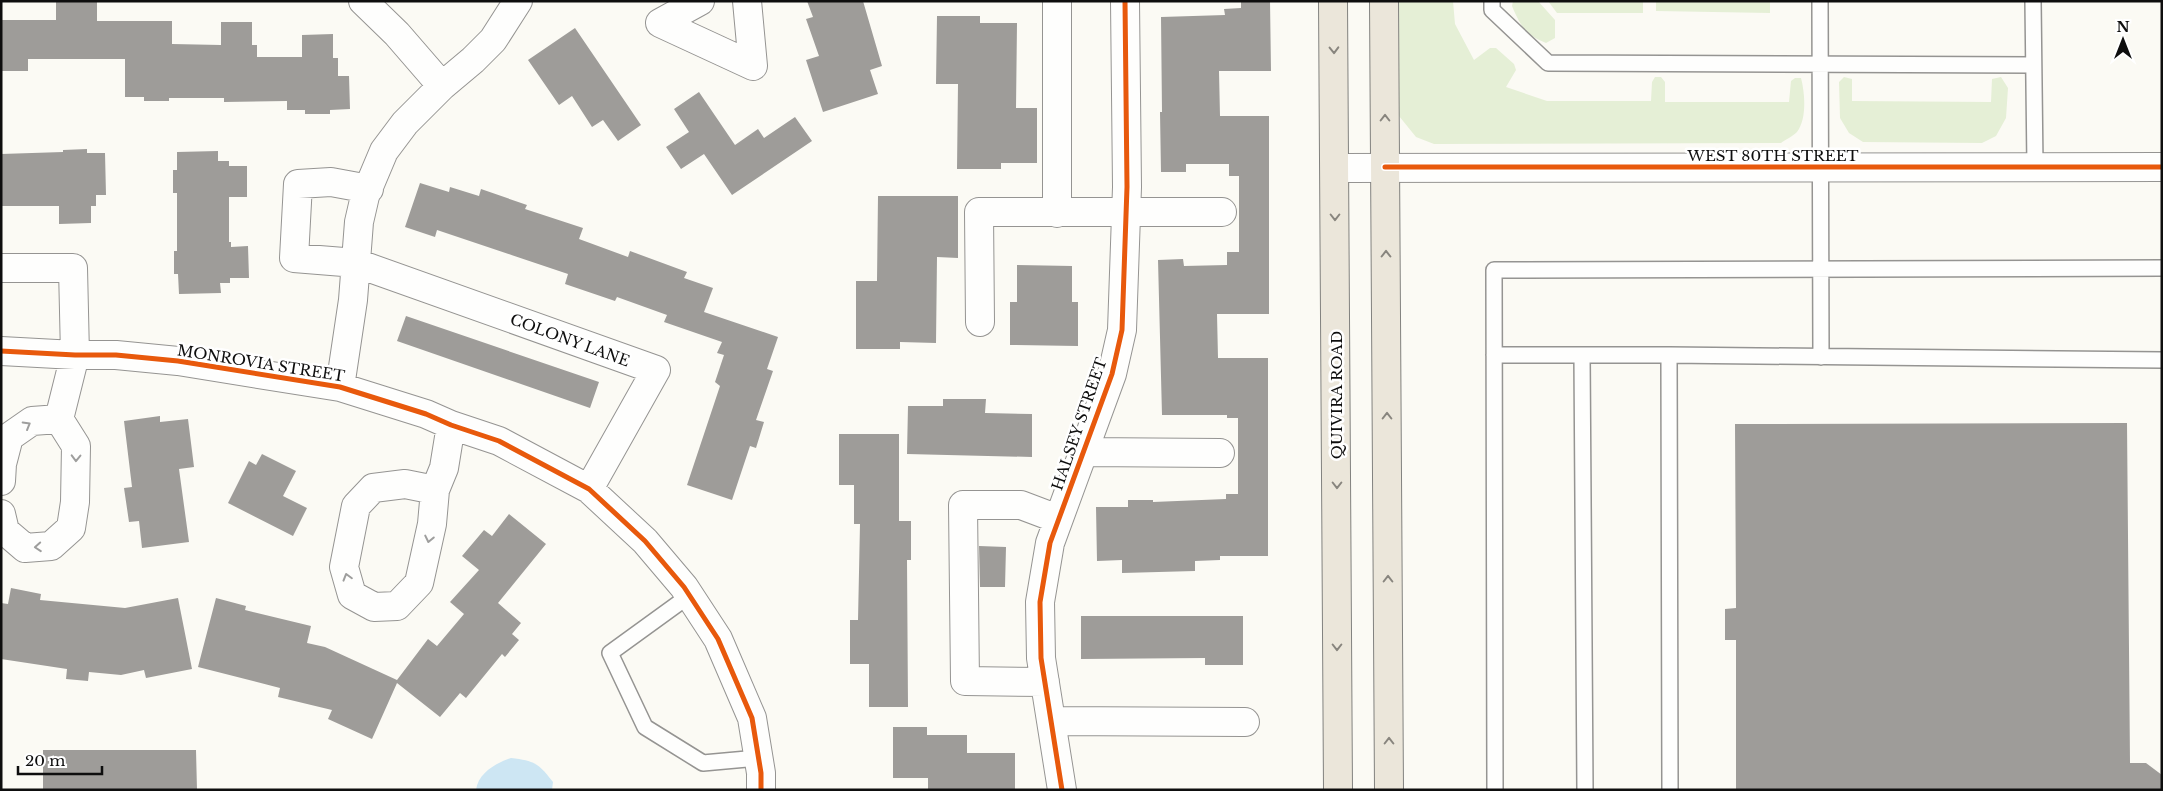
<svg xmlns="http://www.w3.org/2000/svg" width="2163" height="791" font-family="'Libre Baskerville',serif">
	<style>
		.green { fill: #e5efd6 }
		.water { fill: #cde6f3 }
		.building { fill: #9e9c99 }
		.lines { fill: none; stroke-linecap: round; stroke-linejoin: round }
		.lane-casing { stroke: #959492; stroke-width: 18 }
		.street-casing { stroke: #959492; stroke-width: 30 }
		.primary-casing { stroke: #82827f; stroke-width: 30 }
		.lane { stroke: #fefefd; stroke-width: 15 }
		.street { stroke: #fefefd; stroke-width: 28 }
		.primary { stroke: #ebe6da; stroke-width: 28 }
		.cycleway-casing { stroke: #fff; stroke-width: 8 }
		.cycleway { stroke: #e8590c; stroke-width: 5 }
		.oneway { stroke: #88857e }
		.oneway2 { stroke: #9e9e9d }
		.labels { text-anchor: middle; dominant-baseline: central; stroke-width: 5; stroke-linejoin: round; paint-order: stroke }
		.street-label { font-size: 15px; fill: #0e0e0e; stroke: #fff }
	</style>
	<rect width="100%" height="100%" fill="#fbfaf4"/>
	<path class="green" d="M 1398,1 L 1453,1 L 1455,24 L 1474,60 L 1490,48 L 1496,48 L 1514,64 L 1516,70 L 1506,87 L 1547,101 L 1651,101 L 1652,82 L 1655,77 L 1661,77 L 1665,82 L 1665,102 L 1789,102 L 1791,81 L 1795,78 L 1801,78 C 1805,93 1807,119 1797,132 C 1793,136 1785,140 1781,143 L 1434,144 L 1416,137 L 1399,116 Z
		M 1513,1 L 1538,1 L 1555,20 L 1555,38 L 1546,43 C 1525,34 1521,27 1512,6 Z
		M 1548,1 L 1643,1 L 1643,13 L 1557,13 Z
		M 1656,1 L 1770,1 L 1770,13 L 1656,11 Z
		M 1844,77 L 1852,79 L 1852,101 L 1991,102 L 1992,79 L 2001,77 L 2008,88 L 2006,118 L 1996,136 L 1982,143 L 1863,142 L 1849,133 L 1840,118 L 1839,82 Z"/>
	<path class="water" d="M 511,758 C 535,761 538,763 553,782 L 552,790 L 476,790 C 478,773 496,763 511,758 Z"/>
	<path class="building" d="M 61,1 L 97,1 L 97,21 L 172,21 L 172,44 L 221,45 L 221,22 L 252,22 L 252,45 L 257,45 L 257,57 L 302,57 L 302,35 L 333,34 L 333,58 L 338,58 L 338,76 L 349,76 L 350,109 L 330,110 L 330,114 L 305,114 L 305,110 L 287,110 L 287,101 L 224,102 L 224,98 L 169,98 L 169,101 L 144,101 L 144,97 L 125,97 L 125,59 L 28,59 L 28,71 L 1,71 L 1,20 L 56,20 L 56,2 Z
		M 807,1 L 863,1 L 882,66 L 870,70 L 878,94 L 823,112 L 806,60 L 819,56 L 806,19 L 813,17 Z
		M 1241,1 L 1270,1 L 1271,71 L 1219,71 L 1220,116 L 1269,116 L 1269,314 L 1217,314 L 1218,358 L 1268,358 L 1268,556 L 1220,556 L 1220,560 L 1195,561 L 1195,571 L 1122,573 L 1122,560 L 1097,561 L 1096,507 L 1128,507 L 1128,500 L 1153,500 L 1153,502 L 1226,499 L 1226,494 L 1238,494 L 1238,418 L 1227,418 L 1227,415 L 1162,415 L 1158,260 L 1183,259 L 1184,266 L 1227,265 L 1227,252 L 1239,252 L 1239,176 L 1229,176 L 1229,164 L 1186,164 L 1186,172 L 1161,172 L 1160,112 L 1162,112 L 1161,17 L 1225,15 L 1224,9 L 1241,8 Z
		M 937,16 L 980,16 L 980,23 L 1017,23 L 1016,108 L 1037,108 L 1037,163 L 1001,163 L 1001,169 L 957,169 L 958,84 L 936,84 Z
		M 575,28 L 641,125 L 618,141 L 603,120 L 592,127 L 572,96 L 559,105 L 528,60 Z
		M 699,92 L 735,145 L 758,129 L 764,138 L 795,117 L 812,141 L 732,195 L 704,154 L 681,169 L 666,147 L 689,132 L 674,109 Z
		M 87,149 L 87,153 L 105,153 L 106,195 L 96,195 L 96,206 L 91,206 L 91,223 L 59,224 L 59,206 L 1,206 L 1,154 L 63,152 L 63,150 Z
		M 218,151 L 218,161 L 229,161 L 229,166 L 247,166 L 247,197 L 229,197 L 229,242 L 231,242 L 231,247 L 248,246 L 249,278 L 230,278 L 230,283 L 220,283 L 221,293 L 179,294 L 178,274 L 174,274 L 174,251 L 177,251 L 177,193 L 173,193 L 173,170 L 177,170 L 177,152 Z
		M 420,183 L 449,192 L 450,187 L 479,196 L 481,189 L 527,205 L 525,209 L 583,228 L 579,239 L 628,257 L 630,251 L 687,272 L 684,278 L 713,288 L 704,312 L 778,337 L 767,369 L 773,371 L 756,420 L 764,422 L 756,448 L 750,446 L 732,500 L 687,485 L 720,386 L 715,382 L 724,355 L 717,353 L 722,342 L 664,322 L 667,315 L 617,297 L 615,301 L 565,284 L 568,274 L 437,230 L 435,237 L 405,227 Z
		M 878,196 L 958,196 L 958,258 L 937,257 L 936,343 L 900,342 L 900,349 L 856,349 L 856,281 L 877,281 Z
		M 1017,265 L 1072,266 L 1072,302 L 1078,302 L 1078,346 L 1010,345 L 1010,302 L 1017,302 Z
		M 406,316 L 599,382 L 590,408 L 397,341 Z
		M 943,399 L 986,399 L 985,413 L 1032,414 L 1032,457 L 907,454 L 908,406 L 943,406 Z
		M 160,416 L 160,422 L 188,419 L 194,467 L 179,469 L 189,542 L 142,548 L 139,521 L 129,522 L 124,488 L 132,487 L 124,421 Z
		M 2127,423 L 2130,763 L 2146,763 L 2162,775 L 2162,790 L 1736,790 L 1736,640 L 1725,640 L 1725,609 L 1736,608 L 1735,424 Z
		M 839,434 L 899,434 L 899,521 L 911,521 L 911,560 L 907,560 L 908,707 L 869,707 L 869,664 L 850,664 L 850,620 L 858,620 L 860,524 L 854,524 L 854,485 L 839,485 Z
		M 262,454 L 296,471 L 283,496 L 307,508 L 293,536 L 228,503 L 249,461 L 256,465 Z
		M 509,514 L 546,544 L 498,603 L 521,623 L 512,634 L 519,640 L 505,657 L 502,654 L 466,698 L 460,693 L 440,717 L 397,683 L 372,739 L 328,719 L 332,710 L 278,697 L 280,688 L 198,667 L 216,598 L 246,606 L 245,610 L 311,626 L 307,643 L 325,647 L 397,680 L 428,639 L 437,646 L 464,614 L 450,602 L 479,570 L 462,556 L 484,530 L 492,536 Z
		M 979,546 L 1006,547 L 1005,587 L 980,587 Z
		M 11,588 L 41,594 L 40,600 L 125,608 L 178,598 L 192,669 L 146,678 L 144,670 L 121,675 L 89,672 L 88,681 L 66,679 L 67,669 L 1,659 L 1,603 L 8,604 Z
		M 1081,616 L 1243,616 L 1243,665 L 1205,665 L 1205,658 L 1081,659 Z
		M 893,727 L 927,727 L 927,735 L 967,735 L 967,753 L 1015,753 L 1015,790 L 928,789 L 928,778 L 893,778 Z
		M 43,750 L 196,750 L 197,790 L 43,790 Z"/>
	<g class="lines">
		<defs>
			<path id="lane" d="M 1492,1 L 1492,10 L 1548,63 L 2033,65
				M 1820,1 L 1821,357
				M 2033,1 L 2035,167
				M 1494,355 L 1669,355 L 1670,790
				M 1582,355 L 1585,790
				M 1669,355 L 2162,360
				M 690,595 L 610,653 L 645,727 L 703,763 L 758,758
				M 1495,790 L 1494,270 L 2162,268"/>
			<path id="street" d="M 363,1 L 397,34 L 442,86
				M 700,1 L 660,23 L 753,66 L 747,1
				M 1057,1 L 1057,213
				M 1335,168 L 2162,167
				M 369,189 L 331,182 L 298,184 L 294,258 L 356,263 L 656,370 L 589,489
				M 1,268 L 73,268 L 75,355 L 59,419 L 76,446 L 75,502 L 71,528 L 51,546 L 25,548 L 5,531 L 1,514
				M 980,322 L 979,212 L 1222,212
				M 1,351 L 75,355 L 116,355 L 178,361 L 340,387 L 426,414 L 451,425 L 499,441 L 589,489 L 645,541 L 684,587 L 718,639 L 752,718 L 761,773 L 761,790
				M 340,387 L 353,300 L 359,222 L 365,196 L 384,151 L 405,123 L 442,86 L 473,60 L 493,40 L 518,1
				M 1084,452 L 1220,453
				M 1,481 L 2,464 L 9,437 L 32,421 L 59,419
				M 435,490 L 405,484 L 373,488 L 356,506 L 344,567 L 352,595 L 374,607 L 397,606 L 419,583 L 432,524 L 435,490 L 444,468 L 451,425
				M 1045,682 L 965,681 L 963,505 L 1021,505 L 1058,519
				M 1051,721 L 1245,722
				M 1062,790 L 1041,658 L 1040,602 L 1050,543 L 1112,374 L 1122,330 L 1127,187 L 1125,1"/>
			<path id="primary" d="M 1333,1 L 1338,790
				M 1384,1 L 1389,790"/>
		</defs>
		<use href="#lane" class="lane-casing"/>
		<use href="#street" class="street-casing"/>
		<use href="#primary" class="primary-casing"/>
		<use href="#lane" class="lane"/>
		<use href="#street" class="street"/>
		<use href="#primary" class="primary"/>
		<defs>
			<path id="cycleway" d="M 1385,167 L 2162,167
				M 1,351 L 75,355 L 116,355 L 178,361 L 340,387 L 426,414 L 451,425 L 499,441 L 589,489 L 645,541 L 684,587 L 718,639 L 752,718 L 761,773 L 761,790
				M 1062,790 L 1041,658 L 1040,602 L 1050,543 L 1112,374 L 1122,330 L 1127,187 L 1125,1"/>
		</defs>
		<use href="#cycleway" class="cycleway-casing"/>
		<use href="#cycleway" class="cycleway"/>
	</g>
	<defs><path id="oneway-chevron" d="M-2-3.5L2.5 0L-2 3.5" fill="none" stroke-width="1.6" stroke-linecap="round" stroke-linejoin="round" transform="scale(1.25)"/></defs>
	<g class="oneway">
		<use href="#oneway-chevron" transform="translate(1334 50) rotate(89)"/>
		<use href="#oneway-chevron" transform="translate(1385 118) rotate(-90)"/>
		<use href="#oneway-chevron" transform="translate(1335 217) rotate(90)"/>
		<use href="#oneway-chevron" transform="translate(1386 254) rotate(-90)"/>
		<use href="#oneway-chevron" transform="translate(1387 416) rotate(-90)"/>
		<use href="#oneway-chevron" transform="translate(1337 485) rotate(90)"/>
		<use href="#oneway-chevron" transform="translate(1388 579) rotate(-90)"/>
		<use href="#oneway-chevron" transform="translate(1337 647) rotate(90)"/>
		<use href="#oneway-chevron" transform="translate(1389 741) rotate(-90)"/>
	</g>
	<g class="oneway2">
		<use href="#oneway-chevron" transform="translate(27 425) rotate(-30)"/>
		<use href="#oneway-chevron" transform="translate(76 458) rotate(91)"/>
		<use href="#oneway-chevron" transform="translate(429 539) rotate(102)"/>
		<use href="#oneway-chevron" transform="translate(38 547) rotate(176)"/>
		<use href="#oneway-chevron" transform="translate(347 577) rotate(-106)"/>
	</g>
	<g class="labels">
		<g class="street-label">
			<text x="1773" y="155">WEST 80TH STREET</text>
			<text transform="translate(570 340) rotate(20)">COLONY LANE</text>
			<text transform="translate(261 363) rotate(9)">MONROVIA STREET</text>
			<text transform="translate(1336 395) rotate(-90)">QUIVIRA ROAD</text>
			<text transform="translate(1079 424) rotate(-71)">HALSEY STREET</text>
		</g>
	</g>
	<rect width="2163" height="791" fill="none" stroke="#0e0e0e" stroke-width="5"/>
	<g transform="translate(2123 40)" stroke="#ffffff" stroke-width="4" paint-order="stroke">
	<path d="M0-4L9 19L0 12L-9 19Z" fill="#0e0e0e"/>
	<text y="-8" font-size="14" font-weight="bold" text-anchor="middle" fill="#0e0e0e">N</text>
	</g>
	<path d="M18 766v8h84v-8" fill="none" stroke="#0e0e0e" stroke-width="2.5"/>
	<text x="25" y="766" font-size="15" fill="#0e0e0e" stroke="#ffffff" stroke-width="4" paint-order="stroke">20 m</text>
</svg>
